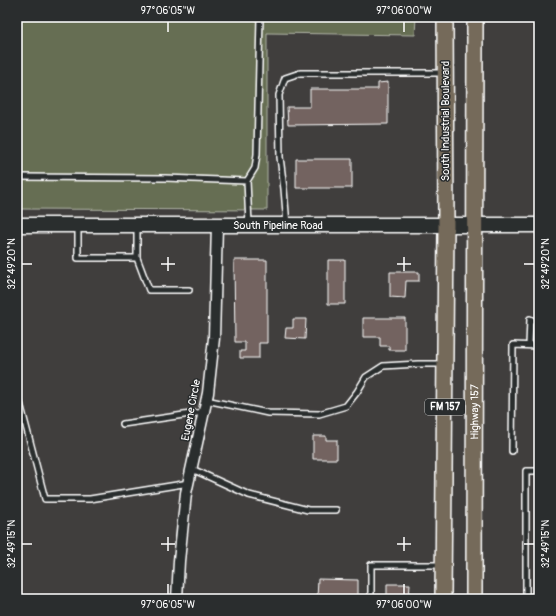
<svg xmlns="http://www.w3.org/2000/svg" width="556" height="616" font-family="Pangolin,sans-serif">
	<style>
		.green { fill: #666e53; stroke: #b2b6a9 }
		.building { fill: #736460; stroke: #fff }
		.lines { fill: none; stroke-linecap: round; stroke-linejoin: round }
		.lane-casing { stroke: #fff; stroke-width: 8 }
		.street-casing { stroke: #fff; stroke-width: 13 }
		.secondary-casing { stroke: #fff; stroke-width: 17 }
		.primary-casing { stroke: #fff; stroke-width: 18 }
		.lane { stroke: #2a2d2e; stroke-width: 5 }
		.street { stroke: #2a2d2e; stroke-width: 10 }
		.secondary { stroke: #2a2d2e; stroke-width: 14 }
		.primary { stroke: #746a5a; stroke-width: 15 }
		.ticks { fill: none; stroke: #fff; stroke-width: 1.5 }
		.labels { text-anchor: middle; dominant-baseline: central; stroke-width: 3; stroke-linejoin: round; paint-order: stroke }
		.shield { fill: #2a2d2e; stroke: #bfc0c0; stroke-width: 1 }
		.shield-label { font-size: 10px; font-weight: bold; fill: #fff }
		.street-label { font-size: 11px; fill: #fff; stroke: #2a2d2e }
		.neatline { fill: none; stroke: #fff; stroke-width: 1.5 }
		.ticks-label { font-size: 10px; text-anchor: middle; fill: #fff }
	</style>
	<rect width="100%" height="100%" fill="#403e3d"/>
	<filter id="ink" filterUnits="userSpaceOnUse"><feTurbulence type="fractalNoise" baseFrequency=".025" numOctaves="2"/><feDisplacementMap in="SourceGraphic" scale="8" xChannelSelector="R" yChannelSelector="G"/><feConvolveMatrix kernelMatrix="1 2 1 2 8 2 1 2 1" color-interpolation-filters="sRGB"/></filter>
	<g filter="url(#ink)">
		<path class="green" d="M 17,17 L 416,17 L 415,35 L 267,33 L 267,210 L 17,209 Z"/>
		<path class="building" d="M 388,82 L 388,124 L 288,125 L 287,107 L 310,107 L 310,89 L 378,89 L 378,83 Z
			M 296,159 L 352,159 L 352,188 L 296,188 Z
			M 234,260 L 267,260 L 267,343 L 259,343 L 259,358 L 240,358 L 240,351 L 245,351 L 245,342 L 235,342 Z
			M 328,260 L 345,260 L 345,304 L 328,304 Z
			M 390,272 L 419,272 L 419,281 L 406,281 L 405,298 L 390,297 Z
			M 363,318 L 405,318 L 405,350 L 389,350 L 389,346 L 380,346 L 380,337 L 363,337 Z
			M 293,319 L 306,319 L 305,339 L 285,338 L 286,328 L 293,328 Z
			M 313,436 L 326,436 L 326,440 L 337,440 L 337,459 L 313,459 Z
			M 318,579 L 358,580 L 358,599 L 317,599 Z
			M 387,584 L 410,584 L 409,599 L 387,599 Z"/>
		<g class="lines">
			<defs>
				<path id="lane" d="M 17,177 L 165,178 L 247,181
					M 249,224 L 247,181 L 255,168 L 257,154 L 260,17
					M 287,225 L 284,189 L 280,157 L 279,95 L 285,78 L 300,73 L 444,73
					M 78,227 L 78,258 L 137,258 L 137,226
					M 137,258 L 149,290 L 189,290
					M 529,345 L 530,319 L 539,324
					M 206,400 L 268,413 L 319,414 L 346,406 L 357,392 L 366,377 L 383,366 L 418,364 L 444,364
					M 20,403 L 45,499 L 90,499 L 189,483
					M 123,424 L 204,412
					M 512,451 L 513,345 L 539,346
					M 192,469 L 249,495 L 308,510 L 336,510
					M 371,599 L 371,565 L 443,565
					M 526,599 L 526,471 L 539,471"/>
				<path id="street" d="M 177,599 L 179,561 L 186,493 L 208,393 L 214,338 L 217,225"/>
				<g id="secondary">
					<path id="s1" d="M 17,225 L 539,225"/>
				</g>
				<g id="primary">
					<path d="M 443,599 L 446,225 L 445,17"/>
					<path id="s2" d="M 474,599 L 475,17"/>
				</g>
			</defs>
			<use href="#lane" class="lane-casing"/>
			<use href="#street" class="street-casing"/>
			<use href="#secondary" class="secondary-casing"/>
			<use href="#primary" class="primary-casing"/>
			<use href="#lane" class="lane"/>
			<use href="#street" class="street"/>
			<use href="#secondary" class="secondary"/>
			<use href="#primary" class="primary"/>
		</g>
	</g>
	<path class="ticks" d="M 168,22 L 168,32M 404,22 L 404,32M 168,257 L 168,271M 404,257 L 404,271M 22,264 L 32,264M 161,264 L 175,264M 397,264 L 411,264M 524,264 L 534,264M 168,537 L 168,551M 404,537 L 404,551M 22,544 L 32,544M 161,544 L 175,544M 397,544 L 411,544M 524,544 L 534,544M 168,584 L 168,594M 404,584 L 404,594"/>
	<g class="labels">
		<rect class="shield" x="425" y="399" width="40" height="16" rx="3"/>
		<g class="shield-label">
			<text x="445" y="407">FM 157</text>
		</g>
		<g class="street-label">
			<text transform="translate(445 121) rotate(-90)">South Industrial Boulevard</text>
			<text stroke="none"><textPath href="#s1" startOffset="261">South Pipeline Road</textPath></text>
			<text transform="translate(191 410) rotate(-79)">Eugene Circle</text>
			<text stroke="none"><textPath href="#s2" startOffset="187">Highway 157</textPath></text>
		</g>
	</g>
	<rect width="556" height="616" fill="none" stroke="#2a2d2e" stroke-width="44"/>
	<rect x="22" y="22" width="512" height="572" class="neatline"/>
	<g class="ticks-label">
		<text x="168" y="14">97°06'05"W</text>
		<text x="404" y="14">97°06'00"W</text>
		<text transform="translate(11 264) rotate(-90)" y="4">32°49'20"N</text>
		<text transform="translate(545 264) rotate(-90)" y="4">32°49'20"N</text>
		<text transform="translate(11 544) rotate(-90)" y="4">32°49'15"N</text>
		<text transform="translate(545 544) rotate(-90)" y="4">32°49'15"N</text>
		<text x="168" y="608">97°06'05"W</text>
		<text x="404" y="608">97°06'00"W</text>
	</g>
</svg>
